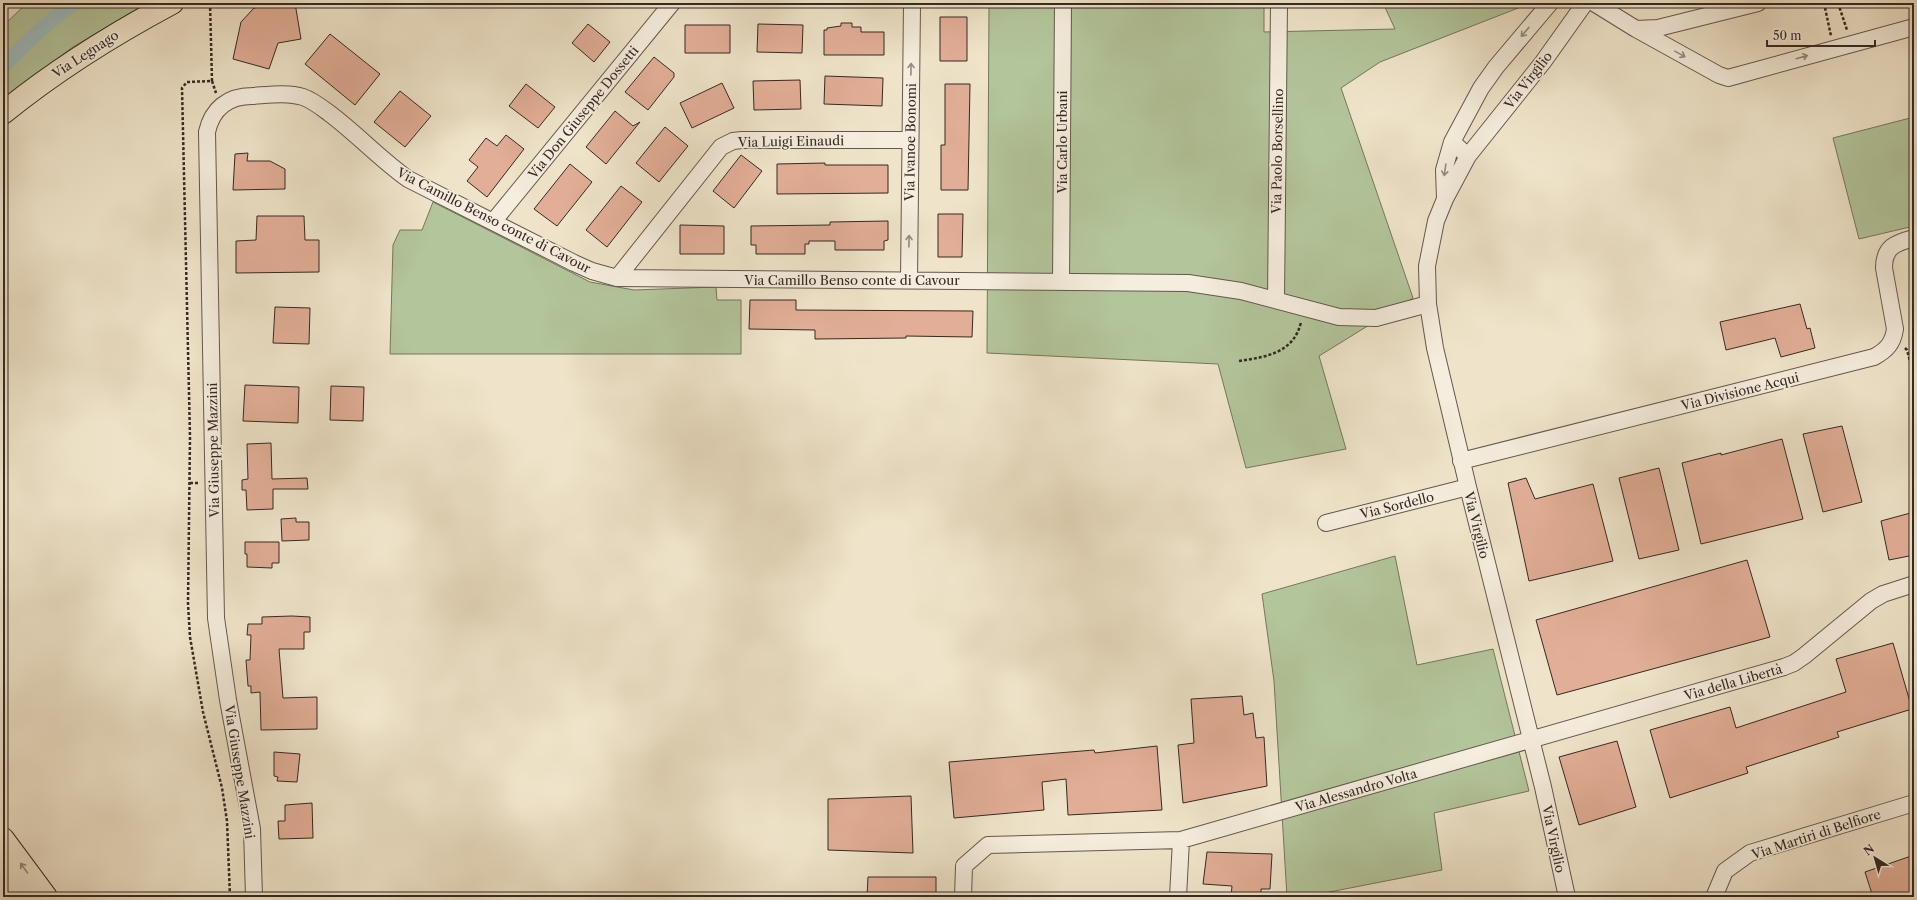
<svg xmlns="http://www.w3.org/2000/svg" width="1917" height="900" font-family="'Libre Caslon Text',serif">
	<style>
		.green { fill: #b3c59b; stroke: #74775f }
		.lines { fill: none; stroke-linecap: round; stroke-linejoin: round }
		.canal { stroke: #9fbcc1; stroke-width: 15 }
		.building { fill: #e2ae97; stroke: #352923 }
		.minor-casing { stroke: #64584d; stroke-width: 18 }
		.primary-casing { stroke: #352923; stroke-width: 24 }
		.trunk-casing { stroke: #352923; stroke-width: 24 }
		.path { stroke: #352923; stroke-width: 2.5; stroke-dasharray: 3 2; stroke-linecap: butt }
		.minor { stroke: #f5eddd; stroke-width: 16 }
		.primary { stroke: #efe4ca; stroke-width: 22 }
		.trunk { stroke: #efe4ca; stroke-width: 22 }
		.oneway { stroke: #958b80 }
		.oneway2 { stroke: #928676 }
		.labels { text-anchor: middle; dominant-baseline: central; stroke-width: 3.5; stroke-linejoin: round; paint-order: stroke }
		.street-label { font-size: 13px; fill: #352923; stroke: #f5eddd }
	</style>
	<rect width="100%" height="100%" fill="#efe4ca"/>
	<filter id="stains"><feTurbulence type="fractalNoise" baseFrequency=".005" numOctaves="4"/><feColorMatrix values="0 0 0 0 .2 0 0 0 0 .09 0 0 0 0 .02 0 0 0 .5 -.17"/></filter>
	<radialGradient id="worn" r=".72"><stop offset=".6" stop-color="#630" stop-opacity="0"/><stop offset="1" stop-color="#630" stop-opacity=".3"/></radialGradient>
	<path class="green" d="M 27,3 L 147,3 L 73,47 L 3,99 L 3,26 Z
		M 989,3 L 1264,3 L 1264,32 L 1395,29 L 1383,3 L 1531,3 L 1380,62 L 1341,88 L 1413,298 L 1319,356 L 1346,449 L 1246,468 L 1218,364 L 987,353 Z
		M 1914,117 L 1914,226 L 1859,239 L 1833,138 Z
		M 433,202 L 590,282 L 634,290 L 716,287 L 717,300 L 741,300 L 741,354 L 390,354 L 393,245 L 400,230 L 422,230 Z
		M 1395,556 L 1417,665 L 1493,649 L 1529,791 L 1434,813 L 1442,870 L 1304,897 L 1287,897 L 1274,681 L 1262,594 Z"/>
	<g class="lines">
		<path class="canal" d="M 3,66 C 26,44 48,20 75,3"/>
	</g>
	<path class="building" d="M 281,3 L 295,3 L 301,39 L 278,43 L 269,69 L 233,59 L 241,22 L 254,8 Z
		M 940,17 L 967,17 L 967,61 L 940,61 Z
		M 841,23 L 852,23 L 852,27 L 861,27 L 861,32 L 884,32 L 884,55 L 824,55 L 824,30 L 827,30 L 827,28 L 841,26 Z
		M 588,24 L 610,42 L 594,62 L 572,43 Z
		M 758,24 L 803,25 L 802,53 L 757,52 Z
		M 685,25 L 730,25 L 730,53 L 685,53 Z
		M 330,34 L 380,74 L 355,105 L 305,64 Z
		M 654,57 L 674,73 L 674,77 L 648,110 L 625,92 Z
		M 825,76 L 883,78 L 882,106 L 824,104 Z
		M 800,80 L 801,109 L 754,110 L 753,81 Z
		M 722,83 L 734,108 L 692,128 L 680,103 Z
		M 526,84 L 555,107 L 538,128 L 509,106 Z
		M 945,84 L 970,84 L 968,190 L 941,190 L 941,145 L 945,145 Z
		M 400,91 L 431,116 L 405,147 L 374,122 Z
		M 615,111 L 633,126 L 640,122 L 606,164 L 586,147 Z
		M 665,127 L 688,146 L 659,182 L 636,163 Z
		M 506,135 L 524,149 L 487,197 L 467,181 L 478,167 L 469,160 L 486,138 L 497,146 Z
		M 248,153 L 247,161 L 270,161 L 285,169 L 285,189 L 233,190 L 235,154 Z
		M 741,155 L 762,171 L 734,208 L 713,191 Z
		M 825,163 L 825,165 L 888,165 L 888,193 L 777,194 L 777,164 Z
		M 570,164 L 592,182 L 557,226 L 534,209 Z
		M 621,186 L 642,202 L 607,247 L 586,230 Z
		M 938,214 L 963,214 L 962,257 L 938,257 Z
		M 257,216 L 304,216 L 305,240 L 319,240 L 319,272 L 236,273 L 236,241 L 256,240 Z
		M 888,221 L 888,240 L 884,241 L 884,250 L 835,250 L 835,241 L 809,241 L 809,244 L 805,244 L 805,254 L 756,254 L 756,245 L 751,245 L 751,226 L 830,225 L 830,222 Z
		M 680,225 L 724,226 L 724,254 L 680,254 Z
		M 750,300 L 796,300 L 796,310 L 973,311 L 972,337 L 906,336 L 906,338 L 815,339 L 815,330 L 749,329 Z
		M 1800,304 L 1807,329 L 1810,328 L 1815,348 L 1781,357 L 1775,338 L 1726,350 L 1720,322 Z
		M 275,307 L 310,308 L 309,344 L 273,343 Z
		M 245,385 L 299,387 L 298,423 L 243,421 Z
		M 331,386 L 364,387 L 363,421 L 330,420 Z
		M 1842,426 L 1862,502 L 1823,512 L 1803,434 Z
		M 1782,439 L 1803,519 L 1701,544 L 1682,463 L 1721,453 L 1721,455 Z
		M 271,443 L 272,479 L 307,478 L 308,489 L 273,489 L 273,509 L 247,510 L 246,490 L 242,490 L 242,480 L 248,479 L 247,444 Z
		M 1659,468 L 1679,550 L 1639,559 L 1619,478 Z
		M 1526,478 L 1535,499 L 1593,484 L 1613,561 L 1529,581 L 1508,483 Z
		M 1914,512 L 1914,555 L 1889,560 L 1881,521 Z
		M 296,518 L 296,522 L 309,522 L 309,540 L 282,541 L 281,519 Z
		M 245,542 L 279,542 L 279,563 L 272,563 L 272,568 L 247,567 L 247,554 L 245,554 Z
		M 1747,560 L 1770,637 L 1557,695 L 1536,620 Z
		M 292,616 L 310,617 L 310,632 L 304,632 L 304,649 L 279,649 L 283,698 L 317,697 L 317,729 L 261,730 L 260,692 L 251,693 L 251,686 L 248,686 L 246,660 L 250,660 L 251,635 L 247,635 L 248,624 L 262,624 L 262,617 Z
		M 1893,643 L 1912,709 L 1837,732 L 1839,737 L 1746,767 L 1748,773 L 1670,798 L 1650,730 L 1730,707 L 1736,728 L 1846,692 L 1836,659 Z
		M 1242,696 L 1244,715 L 1253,713 L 1256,738 L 1264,737 L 1267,786 L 1183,803 L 1178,745 L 1194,743 L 1191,699 Z
		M 1617,741 L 1636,807 L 1579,825 L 1559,757 Z
		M 1157,746 L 1162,810 L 1068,815 L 1066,779 L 1042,782 L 1044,810 L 954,818 L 949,762 L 1094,750 L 1095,753 Z
		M 274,752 L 300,754 L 297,782 L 277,781 L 278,777 L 274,776 Z
		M 911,796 L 913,853 L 828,850 L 828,799 Z
		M 312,803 L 313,838 L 279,839 L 278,821 L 285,821 L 285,805 Z
		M 1207,852 L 1272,854 L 1270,889 L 1261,889 L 1261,897 L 1231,897 L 1232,886 L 1203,884 Z
		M 1914,855 L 1914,897 L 1873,897 L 1865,872 Z
		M 868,877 L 936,877 L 936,897 L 867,897 Z"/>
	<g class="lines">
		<defs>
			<path id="minor" d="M 1594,3 L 1636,29
				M 1758,3 L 1658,28 L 1636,29 L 1719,75 L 1728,78 L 1914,27
				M 1468,156 L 1452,142 L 1481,88 L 1496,67 L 1550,3
				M 1445,199 L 1444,170 L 1452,142
				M 493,222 L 672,3
				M 617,278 L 721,147 L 733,141 L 742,140 L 910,140
				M 909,280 L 912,3
				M 1061,282 L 1063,3
				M 1276,299 L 1279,3
				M 1461,461 L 1874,357 C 1887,350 1893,343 1895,329 L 1884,268 C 1884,247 1895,243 1914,238
				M 1326,523 L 1468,487
				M 254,897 L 252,829 L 228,700 L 216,618 L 207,132 C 212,109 228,96 252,96 C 268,95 287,92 303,97 C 312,100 321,107 329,113 C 357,134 380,159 408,179 L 574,263 L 592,271 L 617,278 L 1188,283 L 1241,291 L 1339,317 L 1376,318 L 1428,304
				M 963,897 L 964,866 L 988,845 L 1181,840 L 1784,667 L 1794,663 L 1804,656 L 1871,601 L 1883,594 L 1914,584
				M 1178,897 L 1181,840
				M 1567,897 L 1543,787 L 1468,487 L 1435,348 L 1428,304 L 1427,266 L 1436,221 L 1445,199 L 1468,156 L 1543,62 L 1585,3
				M 1714,897 L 1725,871 L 1750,853 L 1914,803"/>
			<path id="primary" d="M 3,113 C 56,70 112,35 172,3"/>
			<path id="trunk" d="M 3,839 L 46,897
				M 3,871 L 26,897"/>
		</defs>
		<use href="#minor" class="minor-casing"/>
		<use href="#primary" class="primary-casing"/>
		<use href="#trunk" class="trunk-casing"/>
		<path class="path" d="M 210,3 L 212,81 L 187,82 L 182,88 L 190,437 L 188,604 L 190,637 L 203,712 L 222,788 L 227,821 L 230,897
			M 1824,3 L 1831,36
			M 1838,3 L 1847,30
			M 212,81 L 216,93
			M 1905,348 L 1907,350 L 1914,376
			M 1239,361 C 1266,357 1294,353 1301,322
			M 190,483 L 199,483"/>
		<use href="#minor" class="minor"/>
		<use href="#primary" class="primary"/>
		<use href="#trunk" class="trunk"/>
	</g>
	<defs><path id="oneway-shaft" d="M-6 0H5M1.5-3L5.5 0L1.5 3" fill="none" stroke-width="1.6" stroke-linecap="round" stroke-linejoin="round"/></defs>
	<g class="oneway">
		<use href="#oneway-shaft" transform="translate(1525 32) rotate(130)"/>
		<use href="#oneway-shaft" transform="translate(1680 54) rotate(29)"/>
		<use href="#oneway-shaft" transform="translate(1802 57) rotate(-16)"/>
		<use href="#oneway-shaft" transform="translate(911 69) rotate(-89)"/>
		<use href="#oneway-shaft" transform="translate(1445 170) rotate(98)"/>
		<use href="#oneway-shaft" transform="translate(909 241) rotate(-89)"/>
	</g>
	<use class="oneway2" href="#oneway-shaft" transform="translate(24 868) rotate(-126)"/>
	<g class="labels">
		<g class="street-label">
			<text transform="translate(85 54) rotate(-33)">Via Legnago</text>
			<text transform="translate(1528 80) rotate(-52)">Via Virgilio</text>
			<text transform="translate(583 112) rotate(-51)">Via Don Giuseppe Dossetti</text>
			<text transform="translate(791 141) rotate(-1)">Via Luigi Einaudi</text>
			<text transform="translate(910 142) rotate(-89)">Via Ivanoe Bonomi</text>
			<text transform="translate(1062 142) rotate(-90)">Via Carlo Urbani</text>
			<text transform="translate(1277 151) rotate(-89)">Via Paolo Borsellino</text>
			<text transform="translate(494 220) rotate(27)">Via Camillo Benso conte di Cavour</text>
			<text x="852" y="280">Via Camillo Benso conte di Cavour</text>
			<text transform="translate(1740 391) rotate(-14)">Via Divisione Acqui</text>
			<text transform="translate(213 450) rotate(-91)">Via Giuseppe Mazzini</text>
			<text transform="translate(1397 505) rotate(-14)">Via Sordello</text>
			<text transform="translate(1477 525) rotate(76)">Via Virgilio</text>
			<text transform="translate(1733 682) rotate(-16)">Via della Libertà</text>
			<text transform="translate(240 772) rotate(81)">Via Giuseppe Mazzini</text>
			<text transform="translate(1356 790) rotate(-16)">Via Alessandro Volta</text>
			<text transform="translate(1816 834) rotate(-18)">Via Martiri di Belfiore</text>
			<text transform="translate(1554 839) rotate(78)">Via Virgilio</text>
		</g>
	</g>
	<rect width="1917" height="900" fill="none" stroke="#efe4ca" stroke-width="16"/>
	<rect x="4" y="4" width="1909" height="892" fill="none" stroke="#352923" stroke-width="2"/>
	<rect x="8" y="8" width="1901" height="884" fill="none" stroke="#352923"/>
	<g transform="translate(1875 858) rotate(323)" stroke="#f5eddd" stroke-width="3" paint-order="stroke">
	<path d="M0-3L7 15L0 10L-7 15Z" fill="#352923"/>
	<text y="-6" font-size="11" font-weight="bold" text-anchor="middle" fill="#352923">N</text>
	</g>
	<path d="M1767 40v6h108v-6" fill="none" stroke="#352923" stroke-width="2"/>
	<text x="1773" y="40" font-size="12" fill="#352923" stroke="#f5eddd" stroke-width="3" paint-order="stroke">50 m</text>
	<rect width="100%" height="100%" filter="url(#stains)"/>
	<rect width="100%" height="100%" fill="url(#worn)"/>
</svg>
